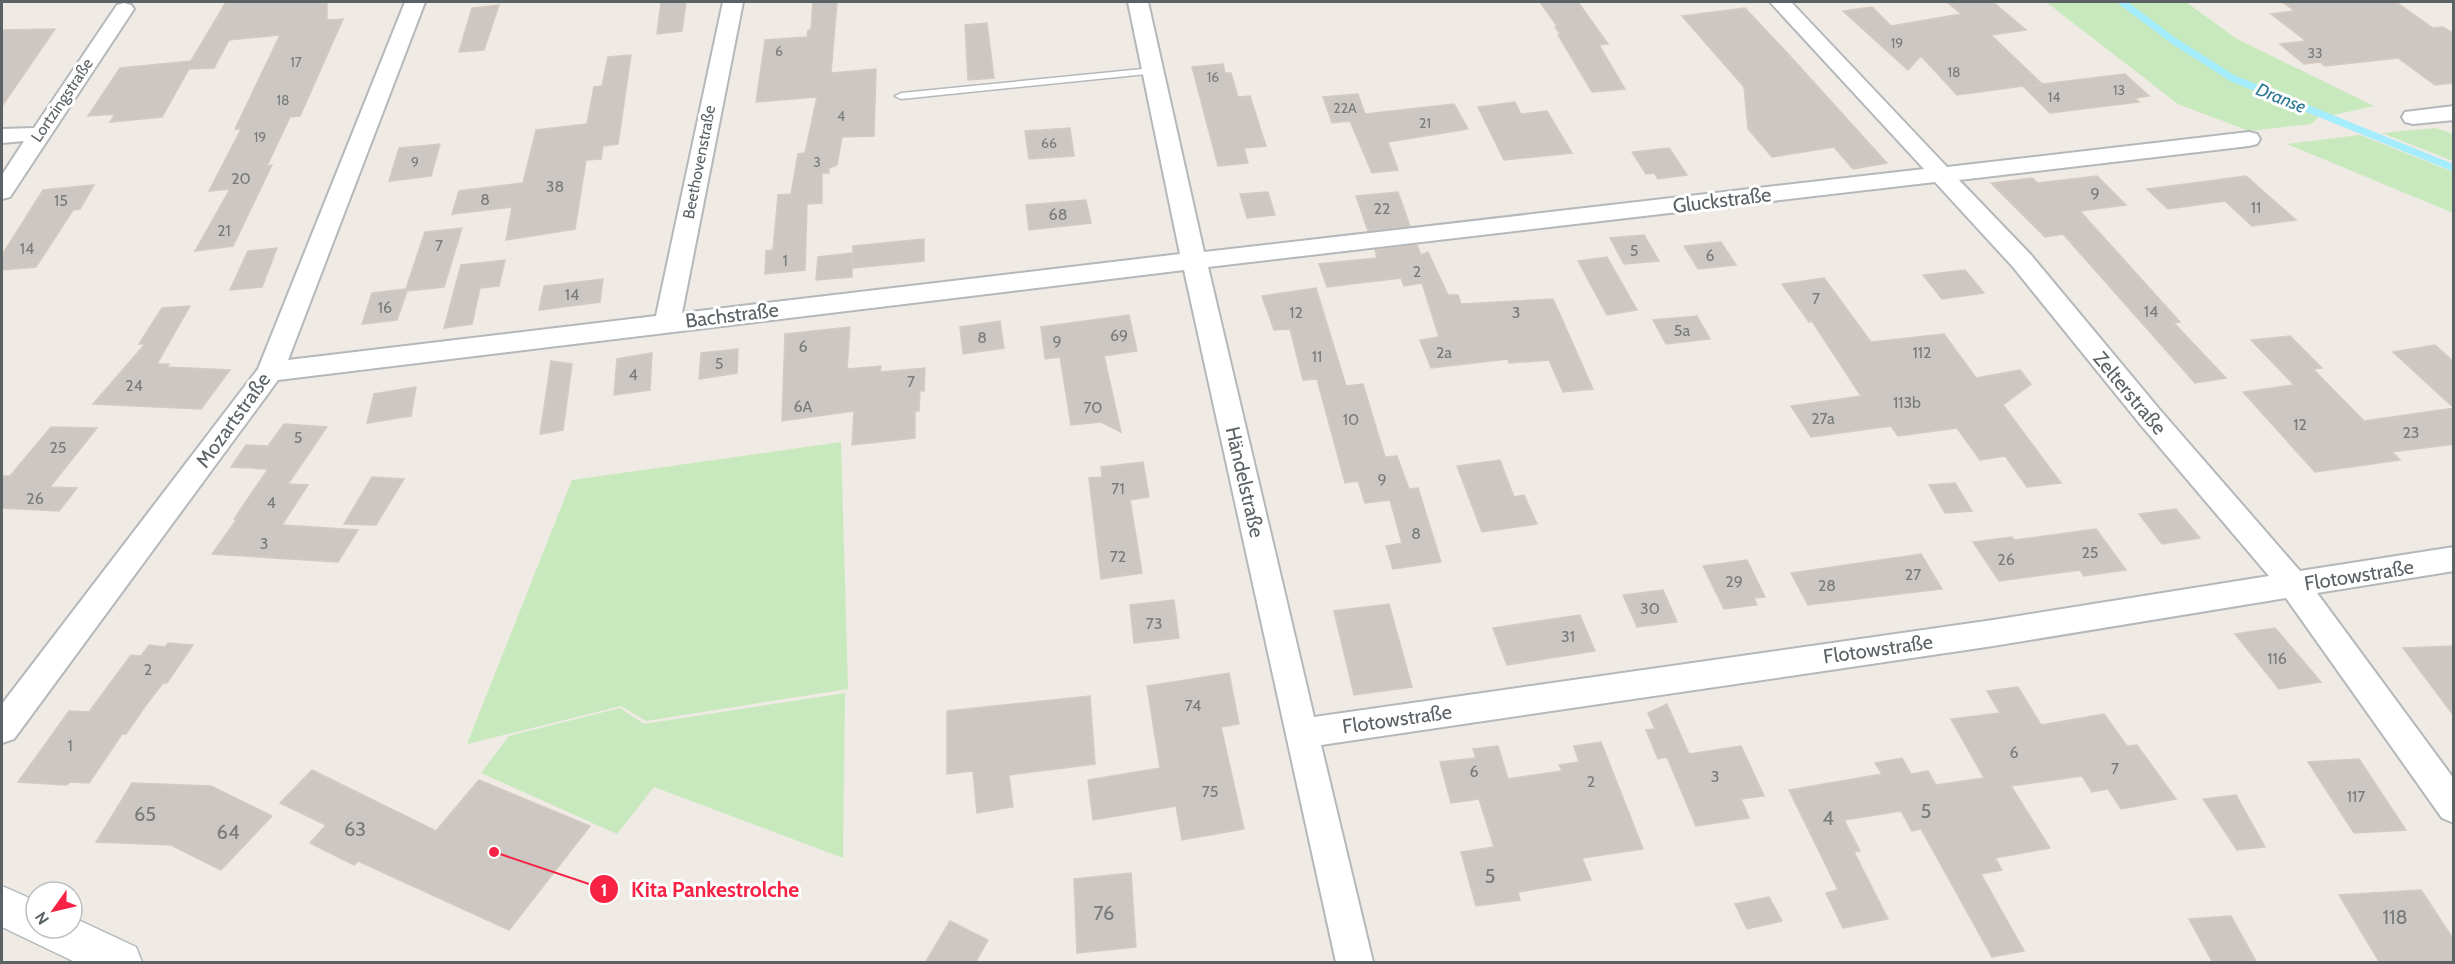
<svg xmlns="http://www.w3.org/2000/svg" width="2455" height="964" font-family="Cabin,sans-serif">
	<style>
		.green { fill: #c8e9bd }
		.lines { fill: none; stroke-linecap: round; stroke-linejoin: round }
		.stream { stroke: #a3edff; stroke-width: 7 }
		.building { fill: #ccc7c2; stroke: #d4cac1; stroke-width: 1.5 }
		.lane-casing { stroke: #b4b8bb; stroke-width: 3 }
		.street-casing { stroke: #b4b8bb; stroke-width: 4 }
		.secondary-casing { stroke: #b2b9bc; stroke-width: 3 }
		.lane { fill: #fff; fill-rule: evenodd }
		.street { fill: #fff; fill-rule: evenodd }
		.secondary { fill: #fff; fill-rule: evenodd }
		.labels { text-anchor: middle; dominant-baseline: central; stroke-width: 6; stroke-linejoin: round; paint-order: stroke }
		.far-number-label { font-size: 14px; fill: #777b7c }
		.far-street-label { font-size: 16px; fill: #5b6265; stroke: #fff }
		.number-label { font-size: 16px; fill: #777b7c }
		.far-water-label { font-size: 18px; font-style: italic; fill: #2f7994; stroke: #fff }
		.street-label { font-size: 20px; fill: #5b6265; stroke: #fff }
		.near-number-label { font-size: 20px; fill: #777b7c }
		.leader { fill: none; stroke: #f72244; stroke-width: 2 }
		.callout-dot { fill: #f72244; stroke: #fff; stroke-width: 2 }
		.mark-label { font-size: 18px; text-anchor: middle; font-weight: bold; fill: #fff }
		.callout-label { font-size: 21px; text-anchor: middle; font-weight: bold; fill: #f72244; stroke: #fff; stroke-width: 6; stroke-linejoin: round; paint-order: stroke }
	</style>
	<rect width="100%" height="100%" fill="#efeae3"/>
	<path class="green" d="M 2046,2 L 2118,2 L 2171,42 L 2230,80 L 2319,117 L 2311,124 L 2249,131 L 2178,104 Z
		M 2127,2 L 2186,2 L 2237,39 L 2374,106 L 2329,116 L 2235,77 L 2179,41 Z
		M 2436,128 L 2453,134 L 2453,161 L 2382,133 Z
		M 2360,135 L 2453,172 L 2453,213 L 2287,144 Z
		M 841,442 L 848,689 L 646,721 L 621,706 L 467,744 L 572,480 Z
		M 845,693 L 843,858 L 654,787 L 617,834 L 481,773 L 509,736 L 620,708 L 644,724 Z"/>
	<g class="lines">
		<path class="stream" d="M 2122,2 L 2174,41 L 2232,78 L 2454,168"/>
	</g>
	<path class="building" d="M 226,2 L 327,2 L 327,20 L 343,19 L 300,116 L 290,117 L 267,166 L 272,165 L 233,246 L 195,251 L 230,189 L 209,191 L 241,129 L 235,129 L 280,35 L 229,40 L 214,68 L 189,69 L 162,117 L 110,122 L 115,114 L 88,116 L 120,68 L 191,61 Z
		M 661,2 L 686,2 L 682,31 L 657,34 Z
		M 813,2 L 837,2 L 831,73 L 876,69 L 874,136 L 842,137 L 837,165 L 829,168 L 829,173 L 822,173 L 822,203 L 807,204 L 805,270 L 765,274 L 766,251 L 773,250 L 778,195 L 791,194 L 798,154 L 805,153 L 817,97 L 756,102 L 765,40 L 807,37 L 808,30 L 811,30 Z
		M 1540,2 L 1578,2 L 1608,44 L 1599,45 L 1625,89 L 1592,92 L 1558,35 L 1561,35 L 1555,27 L 1557,26 Z
		M 1947,2 L 1993,2 L 2026,30 L 1991,35 L 2042,84 L 2026,86 L 2125,74 L 2149,96 L 2135,98 L 2139,102 L 2050,113 L 2023,86 L 1957,95 L 1921,56 L 1908,70 L 1843,11 L 1872,7 L 1891,26 L 1961,14 Z
		M 2282,2 L 2396,2 L 2433,28 L 2443,27 L 2454,34 L 2454,83 L 2435,85 L 2398,58 L 2325,66 L 2320,62 L 2304,64 L 2280,44 L 2306,41 L 2271,14 L 2295,11 Z
		M 499,5 L 484,50 L 459,52 L 472,8 Z
		M 1745,8 L 1790,56 L 1887,163 L 1853,169 L 1834,147 L 1772,157 L 1748,129 L 1744,87 L 1682,16 Z
		M 987,23 L 994,78 L 968,80 L 965,25 Z
		M 55,29 L 2,106 L 2,30 Z
		M 631,55 L 618,144 L 603,146 L 601,159 L 586,160 L 575,229 L 506,240 L 512,207 L 452,214 L 459,191 L 523,183 L 536,130 L 587,124 L 594,87 L 602,86 L 608,57 Z
		M 1223,64 L 1225,73 L 1231,73 L 1238,97 L 1250,96 L 1266,146 L 1244,148 L 1248,163 L 1218,166 L 1192,67 Z
		M 1358,94 L 1365,114 L 1454,104 L 1468,129 L 1388,142 L 1398,170 L 1372,173 L 1350,121 L 1332,123 L 1323,97 Z
		M 1515,102 L 1521,114 L 1547,111 L 1572,153 L 1504,160 L 1478,107 Z
		M 1070,128 L 1074,156 L 1029,159 L 1025,131 Z
		M 440,144 L 431,176 L 389,181 L 399,148 Z
		M 1669,148 L 1687,175 L 1658,179 L 1654,173 L 1646,174 L 1632,152 Z
		M 2097,176 L 2126,205 L 2080,211 L 2180,322 L 2174,323 L 2226,378 L 2195,383 L 2063,234 L 2045,237 L 1991,183 L 2032,178 L 2038,183 Z
		M 2246,176 L 2296,220 L 2252,226 L 2225,201 L 2168,209 L 2147,189 Z
		M 94,185 L 80,209 L 73,210 L 36,267 L 2,270 L 2,255 L 43,190 Z
		M 1268,192 L 1275,215 L 1247,218 L 1240,194 Z
		M 1398,192 L 1410,226 L 1368,231 L 1356,196 Z
		M 1086,200 L 1091,223 L 1029,230 L 1026,205 Z
		M 462,228 L 444,287 L 407,291 L 397,320 L 362,324 L 372,293 L 406,289 L 425,232 Z
		M 1644,235 L 1659,261 L 1624,264 L 1610,238 Z
		M 924,239 L 924,261 L 853,268 L 853,246 Z
		M 1721,242 L 1736,265 L 1698,269 L 1684,246 Z
		M 1417,245 L 1421,255 L 1428,252 L 1448,295 L 1458,295 L 1461,304 L 1553,299 L 1593,389 L 1563,392 L 1549,360 L 1509,363 L 1508,359 L 1431,368 L 1420,340 L 1439,337 L 1422,283 L 1404,286 L 1401,278 L 1327,287 L 1319,264 L 1377,258 L 1375,250 Z
		M 277,248 L 262,287 L 230,290 L 248,251 Z
		M 852,253 L 852,277 L 816,280 L 818,257 Z
		M 1607,257 L 1637,310 L 1607,315 L 1578,261 Z
		M 505,260 L 499,286 L 480,288 L 472,324 L 444,328 L 461,265 Z
		M 1965,270 L 1984,293 L 1942,299 L 1923,275 Z
		M 1824,278 L 1871,342 L 1944,334 L 1976,378 L 2020,370 L 2031,384 L 2003,405 L 2061,483 L 2027,487 L 2005,456 L 1980,460 L 1957,428 L 1898,436 L 1891,426 L 1811,437 L 1791,406 L 1861,396 L 1812,321 L 1809,322 L 1782,284 Z
		M 603,279 L 600,302 L 539,310 L 544,286 Z
		M 1316,288 L 1346,386 L 1363,384 L 1385,457 L 1397,456 L 1409,489 L 1418,488 L 1441,562 L 1393,569 L 1386,546 L 1402,543 L 1390,500 L 1365,503 L 1358,481 L 1345,483 L 1317,379 L 1303,380 L 1290,329 L 1274,330 L 1262,296 Z
		M 190,306 L 157,364 L 169,364 L 167,367 L 230,370 L 201,409 L 93,404 L 145,344 L 139,344 L 162,308 Z
		M 1129,315 L 1137,351 L 1104,356 L 1121,432 L 1101,422 L 1071,425 L 1060,357 L 1045,359 L 1041,327 Z
		M 1697,316 L 1710,339 L 1666,344 L 1653,320 Z
		M 1000,321 L 1004,348 L 963,354 L 960,327 Z
		M 850,327 L 847,369 L 881,366 L 880,372 L 925,368 L 924,391 L 920,391 L 919,411 L 915,411 L 915,438 L 852,445 L 854,411 L 782,421 L 785,334 Z
		M 2290,336 L 2322,368 L 2313,369 L 2364,421 L 2454,408 L 2454,444 L 2392,452 L 2400,460 L 2315,472 L 2243,392 L 2294,385 L 2251,340 Z
		M 2435,345 L 2454,362 L 2454,408 L 2393,352 Z
		M 738,349 L 737,373 L 699,379 L 701,353 Z
		M 652,353 L 650,390 L 614,395 L 617,359 Z
		M 551,361 L 572,364 L 563,430 L 540,434 Z
		M 416,387 L 411,416 L 367,423 L 374,394 Z
		M 284,424 L 327,427 L 288,484 L 308,485 L 282,525 L 358,530 L 338,562 L 212,554 L 237,519 L 234,519 L 268,469 L 231,467 L 246,445 L 268,446 Z
		M 51,427 L 97,428 L 50,487 L 77,488 L 59,511 L 2,508 L 2,476 L 10,476 Z
		M 1500,460 L 1514,497 L 1524,495 L 1537,524 L 1482,532 L 1457,466 Z
		M 1143,462 L 1149,497 L 1130,500 L 1142,573 L 1101,579 L 1089,478 L 1102,477 L 1101,467 Z
		M 372,477 L 404,479 L 376,525 L 344,524 Z
		M 1955,483 L 1972,511 L 1945,513 L 1929,485 Z
		M 2176,509 L 2200,538 L 2162,544 L 2139,514 Z
		M 2096,529 L 2126,570 L 2084,576 L 2080,570 L 1999,581 L 1973,542 L 2012,537 L 2015,540 Z
		M 1921,554 L 1942,589 L 1808,605 L 1791,573 Z
		M 1747,560 L 1765,597 L 1754,598 L 1757,605 L 1724,609 L 1703,566 Z
		M 1663,590 L 1677,622 L 1637,627 L 1623,595 Z
		M 1174,600 L 1179,638 L 1134,643 L 1130,605 Z
		M 1389,604 L 1412,687 L 1354,695 L 1334,611 Z
		M 1580,615 L 1595,651 L 1507,665 L 1493,628 Z
		M 2275,628 L 2321,682 L 2279,689 L 2235,634 Z
		M 168,643 L 193,645 L 167,683 L 163,683 L 146,705 L 126,734 L 122,734 L 89,783 L 70,782 L 67,785 L 18,782 L 69,711 L 89,712 L 131,655 L 141,656 L 149,645 L 165,647 Z
		M 2454,646 L 2454,716 L 2403,648 Z
		M 1229,673 L 1239,724 L 1221,727 L 1244,829 L 1182,840 L 1176,806 L 1093,820 L 1088,780 L 1160,768 L 1147,686 Z
		M 2018,687 L 2041,725 L 2104,714 L 2127,746 L 2137,745 L 2176,799 L 2121,809 L 2108,789 L 2092,792 L 2082,776 L 2011,786 L 2050,848 L 1995,858 L 2002,870 L 1981,874 L 2024,951 L 1992,957 L 1921,829 L 1912,831 L 1901,811 L 1844,820 L 1860,851 L 1854,852 L 1888,919 L 1843,928 L 1826,893 L 1838,890 L 1789,790 L 1882,774 L 1875,763 L 1902,758 L 1911,774 L 1928,771 L 1936,785 L 1984,778 L 1951,719 L 2000,713 L 1987,691 Z
		M 1090,696 L 1095,764 L 1009,775 L 1013,807 L 977,813 L 973,771 L 947,774 L 947,711 Z
		M 1667,704 L 1689,754 L 1741,746 L 1764,796 L 1741,799 L 1749,818 L 1696,826 L 1667,757 L 1658,759 L 1646,730 L 1655,729 L 1648,713 Z
		M 1601,742 L 1643,849 L 1582,858 L 1591,880 L 1518,892 L 1520,900 L 1476,906 L 1461,852 L 1494,847 L 1479,799 L 1451,803 L 1440,762 L 1476,758 L 1473,749 L 1498,746 L 1508,779 L 1562,771 L 1559,765 L 1579,762 L 1574,746 Z
		M 2359,759 L 2406,830 L 2354,833 L 2308,762 Z
		M 312,770 L 436,831 L 479,780 L 590,826 L 509,930 L 358,861 L 354,865 L 310,843 L 326,825 L 280,803 Z
		M 132,783 L 211,786 L 272,816 L 221,870 L 171,845 L 96,842 Z
		M 2236,795 L 2265,847 L 2237,850 L 2203,799 Z
		M 1131,873 L 1136,947 L 1077,953 L 1074,879 Z
		M 2421,890 L 2454,940 L 2454,963 L 2380,963 L 2339,895 Z
		M 1769,897 L 1782,921 L 1747,929 L 1735,904 Z
		M 2231,916 L 2257,963 L 2213,963 L 2189,919 Z
		M 950,921 L 988,940 L 975,963 L 925,963 Z"/>
	<g class="lines">
		<defs>
			<path id="lane" d="M 1153,68 L 1157,69 L 1157,73 L 901,99 L 895,96 L 901,93 Z"/>
			<path id="street" d="M 405,2 L 425,2 L 288,360 L 656,316 L 723,2 L 743,2 L 682,313 L 1180,254 L 1128,2 L 1148,2 L 1204,252 L 1924,169 L 1770,2 L 1791,2 L 1947,167 L 2249,132 L 2257,134 L 2260,139 L 2257,144 L 2249,146 L 1959,180 L 2031,255 L 2160,410 L 2300,571 L 2454,547 L 2454,571 L 2317,593 L 2454,779 L 2454,823 L 2442,818 L 2286,598 L 1993,646 L 1321,745 L 1373,962 L 1336,962 L 1184,270 L 278,380 L 14,739 L 2,743 L 2,704 L 258,369 ZM 1935,182 L 2013,267 L 2140,424 L 2269,576 L 1993,620 L 1314,717 L 1208,267 Z
				M 124,3 L 131,5 L 134,9 L 10,197 L 2,199 L 2,175 L 24,141 L 2,143 L 2,129 L 34,128 L 117,5 Z
				M 2454,106 L 2454,120 L 2413,124 L 2405,122 L 2402,117 L 2405,112 Z"/>
			<path id="secondary" d="M 2,886 L 36,901 L 36,928 L 72,928 L 72,917 L 136,947 L 142,962 L 75,962 L 2,927 Z"/>
		</defs>
		<use href="#lane" class="lane-casing"/>
		<use href="#street" class="street-casing"/>
		<use href="#secondary" class="secondary-casing"/>
		<use href="#lane" class="lane"/>
		<use href="#street" class="street"/>
		<use href="#secondary" class="secondary"/>
	</g>
	<g class="labels">
		<g class="far-number-label">
			<text x="1897" y="43">19</text>
			<text x="779" y="51">6</text>
			<text x="2315" y="53">33</text>
			<text x="296" y="62">17</text>
			<text x="1954" y="72">18</text>
			<text x="1213" y="77">16</text>
			<text x="2119" y="90">13</text>
			<text x="2054" y="97">14</text>
			<text x="283" y="100">18</text>
			<text x="1345" y="108">22A</text>
			<text x="841" y="116">4</text>
			<text x="1425" y="123">21</text>
			<text x="260" y="137">19</text>
			<text x="1049" y="143">66</text>
			<text x="415" y="162">9</text>
			<text x="817" y="162">3</text>
		</g>
		<g class="far-street-label">
			<text transform="translate(62 100) rotate(-56)">Lortzingstraße</text>
			<text transform="translate(699 162) rotate(-79)">Beethovenstraße</text>
		</g>
		<g class="number-label">
			<text x="241" y="178">20</text>
			<text x="555" y="186">38</text>
			<text x="2095" y="193">9</text>
			<text x="485" y="199">8</text>
			<text x="61" y="200">15</text>
			<text x="2256" y="207">11</text>
			<text x="1382" y="208">22</text>
			<text x="1058" y="214">68</text>
			<text x="224" y="230">21</text>
			<text x="439" y="245">7</text>
			<text x="27" y="248">14</text>
			<text x="1634" y="250">5</text>
			<text x="1710" y="255">6</text>
			<text x="785" y="260">1</text>
			<text x="1417" y="271">2</text>
			<text x="572" y="294">14</text>
			<text x="1816" y="298">7</text>
			<text x="385" y="307">16</text>
			<text x="2151" y="311">14</text>
			<text x="1296" y="312">12</text>
			<text x="1516" y="312">3</text>
			<text x="1682" y="330">5a</text>
			<text x="1119" y="335">69</text>
			<text x="982" y="337">8</text>
			<text x="1057" y="341">9</text>
			<text x="803" y="346">6</text>
			<text x="1444" y="352">2a</text>
			<text x="1922" y="352">112</text>
			<text x="1317" y="356">11</text>
			<text x="719" y="363">5</text>
			<text x="633" y="374">4</text>
			<text x="911" y="381">7</text>
			<text x="134" y="385">24</text>
			<text x="1907" y="402">113b</text>
			<text x="803" y="406">6A</text>
			<text x="1093" y="407">70</text>
			<text x="1823" y="418">27a</text>
			<text x="1351" y="419">10</text>
			<text x="2300" y="424">12</text>
			<text x="2411" y="432">23</text>
			<text x="298" y="437">5</text>
			<text x="58" y="447">25</text>
			<text x="1382" y="479">9</text>
			<text x="1118" y="488">71</text>
			<text x="35" y="498">26</text>
			<text x="271" y="502">4</text>
			<text x="1416" y="533">8</text>
			<text x="264" y="543">3</text>
			<text x="2090" y="552">25</text>
			<text x="1118" y="556">72</text>
			<text x="2006" y="559">26</text>
			<text x="1913" y="574">27</text>
			<text x="1734" y="581">29</text>
			<text x="1827" y="585">28</text>
			<text x="1650" y="608">30</text>
			<text x="1154" y="623">73</text>
			<text x="1568" y="636">31</text>
			<text x="2277" y="658">116</text>
			<text x="148" y="669">2</text>
			<text x="1193" y="705">74</text>
			<text x="70" y="745">1</text>
			<text x="2014" y="752">6</text>
			<text x="2115" y="768">7</text>
			<text x="1474" y="771">6</text>
			<text x="1715" y="776">3</text>
			<text x="1591" y="781">2</text>
			<text x="1210" y="791">75</text>
			<text x="2356" y="796">117</text>
		</g>
		<g class="far-water-label">
			<text transform="translate(2281 98) rotate(22)">Dranse</text>
		</g>
		<g class="street-label">
			<text transform="translate(1722 200) rotate(-7)">Gluckstraße</text>
			<text transform="translate(732 315) rotate(-7)">Bachstraße</text>
			<text transform="translate(2130 393) rotate(50)">Zelterstraße</text>
			<text transform="translate(233 420) rotate(-54)">Mozartstraße</text>
			<text transform="translate(1245 482) rotate(77)">Händelstraße</text>
			<text transform="translate(2359 575) rotate(-9)">Flotowstraße</text>
			<text transform="translate(1878 649) rotate(-8)">Flotowstraße</text>
			<text transform="translate(1397 719) rotate(-8)">Flotowstraße</text>
		</g>
		<g class="near-number-label">
			<text x="1926" y="811">5</text>
			<text x="145" y="814">65</text>
			<text x="1828" y="818">4</text>
			<text x="355" y="829">63</text>
			<text x="228" y="832">64</text>
			<text x="1490" y="876">5</text>
			<text x="1104" y="913">76</text>
			<text x="2395" y="917">118</text>
		</g>
	</g>
	<path class="leader" d="M494 852L604 889"/>
	<g class="callout-dot">
		<circle cx="494" cy="852" r="6"/>
		<circle cx="604" cy="889" r="15"/>
	</g>
	<g class="mark-label">
		<text x="604" y="896">1</text>
	</g>
	<g class="callout-label">
		<text x="715" y="897">Kita Pankestrolche</text>
	</g>
	<rect width="2455" height="964" fill="none" stroke="#5b6265" stroke-width="6"/>
	<g transform="translate(54 910) rotate(236)"><circle r="28" fill="#ffffff" stroke="#bdc0c1" stroke-width="1.5"/>
	<path d="M0-4.5L10 22L0 15L-10 22Z" fill="#f72244"/>
	<text y="-9" font-size="16" font-weight="bold" text-anchor="middle" fill="#5b6265">N</text>
	</g>
</svg>
